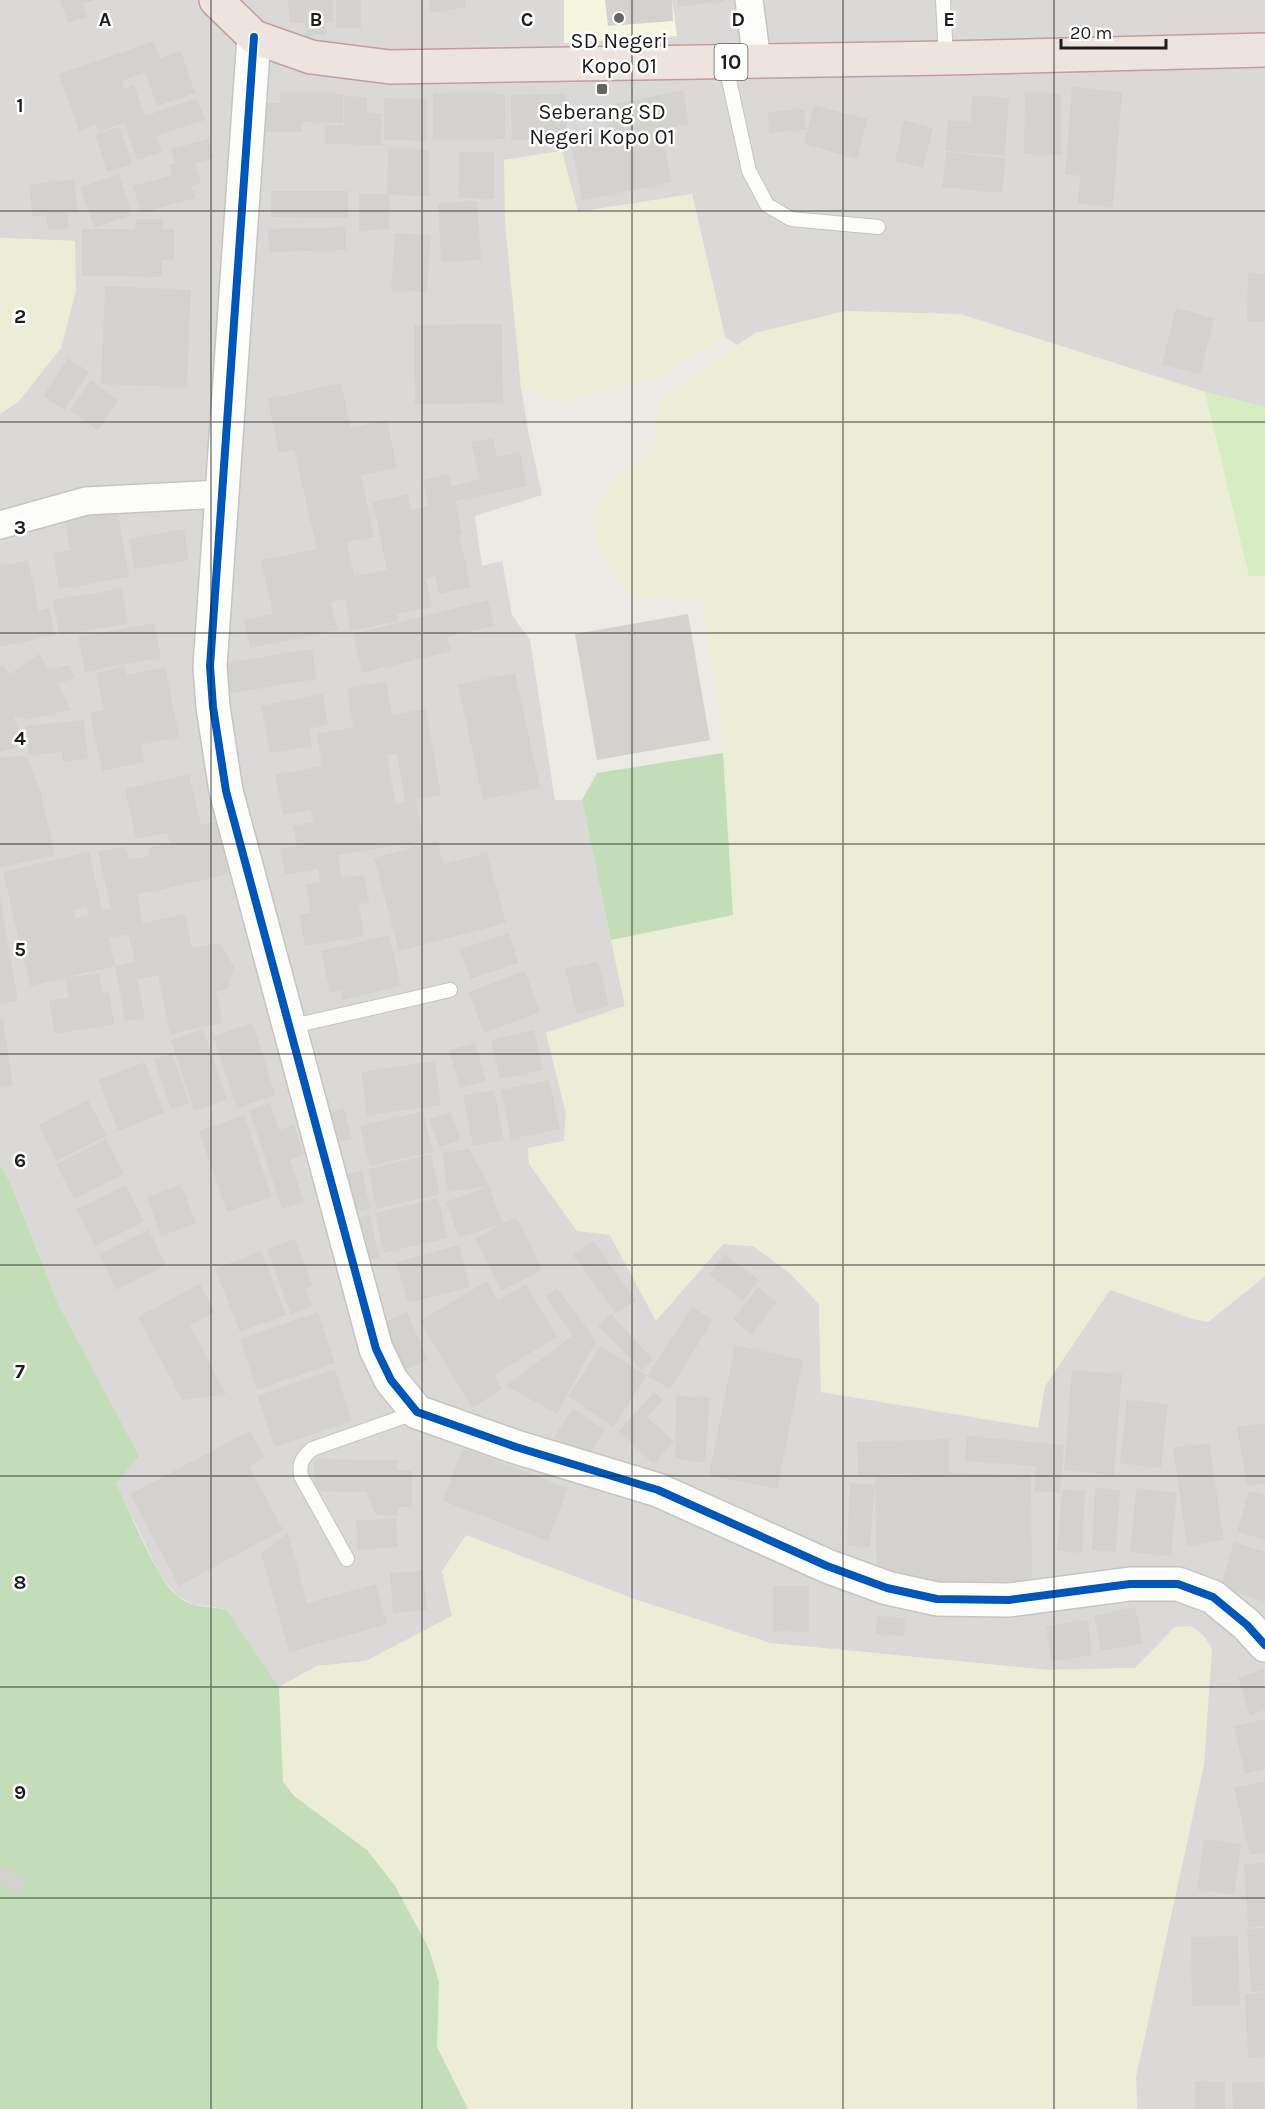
<svg xmlns="http://www.w3.org/2000/svg" width="1265" height="2109" font-family="Karla,sans-serif">
	<style>
		.residential { fill: #dbd9d7 }
		.education { fill: #f5f6e0 }
		.farmland { fill: #ebedd7 }
		.grass { fill: #d6ecc1 }
		.forest { fill: #c3ddb8 }
		.building { fill: #d4d2ce; fill-rule: evenodd }
		.lines { fill: none; stroke-linecap: round; stroke-linejoin: round }
		.service-casing { stroke: #c4c4c1; stroke-width: 16 }
		.minor-casing { stroke: #c4c4c1; stroke-width: 30 }
		.tertiary-casing { stroke: #c4c4c1; stroke-width: 36 }
		.trunk-casing { stroke: #c49aa4; stroke-width: 36 }
		.service { stroke: #fcfcfb; stroke-width: 14 }
		.minor { stroke: #fcfcfb; stroke-width: 27 }
		.tertiary { stroke: #fcfcfb; stroke-width: 33 }
		.trunk { stroke: #ede4e0; stroke-width: 33 }
		.cycleway-casing { stroke: #fff; stroke-width: 11 }
		.cycleway { stroke: #0057b8; stroke-width: 8 }
		.grid { fill: none; stroke: #1d1d1d; stroke-width: 1.5; stroke-opacity: 0.55 }
		.poi-dot { fill: #656563; stroke: #fff; stroke-width: 2 }
		.labels { text-anchor: middle; dominant-baseline: central; stroke-width: 5; stroke-linejoin: round; paint-order: stroke }
		.shield { fill: #fff; stroke: #616161; stroke-width: 1.5 }
		.shield-label { font-size: 21px; font-weight: bold; fill: #1d1d1d }
		.poi-label { font-size: 22px; fill: #1d1d1d; stroke: #fff }
		.grid-label { font-size: 20px; text-anchor: middle; font-weight: bold; fill: #1d1d1d; stroke: #fff; stroke-width: 5; stroke-linejoin: round; paint-order: stroke }
	</style>
	<rect width="100%" height="100%" fill="#eceae5"/>
	<path class="residential" d="M 0,0 L 1265,0 L 1265,407 L 1205,392 L 960,314 L 755,333 L 737,345 L 725,337 L 692,194 L 578,212 L 561,151 L 504,160 L 521,387 L 528,430 L 542,495 L 475,516 L 482,566 L 502,561 L 512,615 L 530,640 L 555,800 L 582,800 L 625,1006 L 546,1033 L 566,1113 L 564,1141 L 528,1148 L 610,1235 L 656,1320 L 723,1244 L 753,1246 L 790,1273 L 819,1304 L 821,1392 L 1038,1427 L 1045,1386 L 1110,1289 L 1193,1319 L 1208,1322 L 1265,1276 L 1265,2109 L 1137,2109 L 1136,2077 L 1175,1627 L 1135,1668 L 1048,1670 L 770,1643 L 640,1601 L 442,1571 L 452,1616 L 366,1661 L 317,1666 L 279,1687 L 226,1609 L 193,1604 L 177,1596 L 159,1573 L 116,1483 L 96,1378 L 58,1304 L 10,1182 L 0,1165 L 0,414 L 19,401 L 75,241 L 0,238 Z"/>
	<path class="education" d="M 564,0 L 672,0 L 677,36 L 564,43 Z"/>
	<path class="farmland" d="M 562,151 L 578,212 L 692,194 L 725,337 L 660,375 L 562,403 L 521,387 L 505,222 L 504,160 Z
		M 0,238 L 75,241 L 76,291 L 61,348 L 19,401 L 0,414 Z
		M 846,311 L 960,314 L 1205,392 L 1249,575 L 1265,576 L 1265,1276 L 1208,1322 L 1193,1319 L 1110,1290 L 1045,1386 L 1038,1428 L 821,1392 L 819,1304 L 790,1273 L 753,1246 L 723,1244 L 656,1321 L 610,1235 L 577,1231 L 529,1164 L 528,1148 L 564,1141 L 566,1113 L 546,1033 L 625,1006 L 611,940 L 733,915 L 722,732 L 702,602 L 631,597 L 600,551 L 594,518 L 602,498 L 612,483 L 624,472 L 640,464 L 654,437 L 660,400 L 755,333 Z
		M 466,1535 L 640,1601 L 770,1643 L 1048,1670 L 1135,1668 L 1175,1627 L 1192,1626 L 1204,1636 L 1212,1649 L 1204,1765 L 1136,2077 L 1137,2109 L 468,2109 L 437,2047 L 439,1982 L 429,1949 L 395,1886 L 367,1850 L 294,1796 L 283,1782 L 279,1687 L 317,1666 L 366,1661 L 452,1616 L 442,1571 Z"/>
	<path class="grass" d="M 1205,392 L 1265,407 L 1265,576 L 1249,576 Z"/>
	<path class="forest" d="M 723,753 L 733,915 L 611,940 L 582,800 L 597,773 Z
		M 0,1165 L 10,1182 L 58,1304 L 139,1456 L 116,1483 C 130,1511 155,1577 177,1596 C 190,1607 210,1607 226,1609 L 279,1687 L 283,1782 L 294,1796 L 367,1850 L 395,1886 L 429,1949 L 439,1982 L 437,2047 L 468,2109 L 0,2109 Z"/>
	<path class="building" d="M 60,0 L 95,0 L 83,4 L 87,17 L 68,23 Z
		M 288,0 L 333,0 L 334,22 L 326,22 L 327,35 L 306,36 L 305,23 L 290,23 Z
		M 336,0 L 361,0 L 361,28 L 336,28 Z
		M 429,0 L 465,0 L 466,7 L 431,13 Z
		M 605,0 L 672,0 L 673,21 L 608,26 Z
		M 677,0 L 724,0 L 724,1 L 678,7 Z
		M 154,41 L 160,58 L 181,51 L 195,93 L 157,106 L 145,72 L 122,81 L 124,89 L 134,85 L 145,116 L 197,98 L 205,120 L 156,136 L 162,152 L 137,160 L 124,123 L 98,132 L 96,125 L 79,131 L 59,74 Z
		M 1072,87 L 1122,92 L 1113,207 L 1078,204 L 1080,176 L 1065,174 Z
		M 683,90 L 689,124 L 652,131 L 655,146 L 664,144 L 672,182 L 582,200 L 570,139 L 609,131 L 605,106 Z
		M 281,93 L 343,94 L 343,123 L 302,122 L 302,132 L 253,132 L 253,103 L 280,103 Z
		M 433,93 L 505,94 L 505,139 L 433,138 Z
		M 1025,93 L 1061,94 L 1061,155 L 1024,154 Z
		M 566,94 L 567,139 L 512,140 L 511,95 Z
		M 972,95 L 1009,98 L 1005,156 L 945,151 L 948,120 L 970,122 Z
		M 344,96 L 367,97 L 367,113 L 382,114 L 381,145 L 325,144 L 325,125 L 344,125 Z
		M 384,98 L 427,99 L 427,141 L 384,140 Z
		M 814,105 L 867,119 L 857,159 L 804,144 Z
		M 804,109 L 806,129 L 769,133 L 768,112 Z
		M 904,120 L 933,128 L 923,168 L 895,161 Z
		M 120,127 L 132,164 L 107,172 L 95,134 Z
		M 208,139 L 213,158 L 195,163 L 201,183 L 191,186 L 195,198 L 141,213 L 133,186 L 172,175 L 169,165 L 175,163 L 171,149 Z
		M 388,149 L 429,150 L 429,196 L 390,195 L 389,229 L 359,231 L 359,194 L 387,194 Z
		M 459,152 L 494,152 L 494,199 L 458,198 Z
		M 946,152 L 1006,158 L 1002,193 L 942,187 Z
		M 119,174 L 132,215 L 94,228 L 80,187 Z
		M 74,179 L 78,212 L 67,213 L 69,228 L 48,230 L 46,215 L 32,216 L 29,185 Z
		M 271,191 L 348,191 L 348,218 L 271,217 Z
		M 477,201 L 481,260 L 441,262 L 438,203 Z
		M 136,219 L 163,219 L 163,229 L 174,229 L 174,261 L 162,260 L 162,277 L 82,276 L 82,229 L 135,229 Z
		M 345,227 L 346,250 L 269,252 L 268,229 Z
		M 395,233 L 431,235 L 427,292 L 391,290 Z
		M 1248,273 L 1265,274 L 1265,322 L 1247,322 Z
		M 105,286 L 191,290 L 187,387 L 101,384 Z
		M 1176,308 L 1214,318 L 1200,374 L 1162,365 Z
		M 502,324 L 503,403 L 415,404 L 414,325 Z
		M 68,358 L 89,372 L 64,410 L 43,396 Z
		M 91,380 L 118,400 L 98,431 L 70,410 Z
		M 341,383 L 351,428 L 387,420 L 397,468 L 361,475 L 374,537 L 347,542 L 354,576 L 387,570 L 373,502 L 408,494 L 411,510 L 428,506 L 423,480 L 449,474 L 452,486 L 480,479 L 471,442 L 493,438 L 497,457 L 520,453 L 527,486 L 455,501 L 462,534 L 459,534 L 471,587 L 439,594 L 435,576 L 426,579 L 432,607 L 397,614 L 398,621 L 351,631 L 345,599 L 331,602 L 338,630 L 250,648 L 244,620 L 273,614 L 261,560 L 317,549 L 294,450 L 279,453 L 268,399 Z
		M 117,508 L 129,577 L 59,589 L 53,553 L 70,550 L 64,518 Z
		M 184,529 L 189,560 L 135,569 L 129,539 Z
		M 28,560 L 39,611 L 49,608 L 55,635 L 0,647 L 0,566 Z
		M 122,589 L 128,624 L 59,635 L 53,600 Z
		M 488,600 L 494,626 L 447,637 L 451,651 L 362,673 L 353,634 Z
		M 688,614 L 710,740 L 597,760 L 575,634 Z
		M 154,623 L 161,657 L 85,672 L 78,637 Z
		M 312,649 L 317,679 L 228,694 L 222,664 Z
		M 39,654 L 49,670 L 70,665 L 74,678 L 58,684 L 71,710 L 28,719 L 14,717 L 24,745 L 0,752 L 0,666 L 3,665 L 10,674 Z
		M 125,666 L 127,675 L 165,667 L 179,737 L 141,745 L 145,762 L 102,771 L 90,713 L 104,710 L 96,673 Z
		M 515,673 L 540,787 L 483,800 L 458,685 Z
		M 386,682 L 392,715 L 426,709 L 441,795 L 416,800 L 424,841 L 338,855 L 342,878 L 364,875 L 369,903 L 359,904 L 364,936 L 305,946 L 299,915 L 311,913 L 306,885 L 320,882 L 318,869 L 285,875 L 280,849 L 297,846 L 293,826 L 313,822 L 311,810 L 283,815 L 275,775 L 322,766 L 317,734 L 353,727 L 347,689 ZM 397,754 L 405,802 L 396,804 L 387,755 Z
		M 323,694 L 328,725 L 309,729 L 312,746 L 270,753 L 261,706 Z
		M 84,720 L 88,759 L 63,762 L 62,752 L 29,755 L 26,726 Z
		M 27,756 L 40,790 L 55,855 L 2,867 L 0,866 L 0,757 Z
		M 189,774 L 201,825 L 217,821 L 229,874 L 137,895 L 143,923 L 185,914 L 192,948 L 220,943 L 234,967 L 228,989 L 216,992 L 223,1023 L 170,1034 L 158,975 L 137,979 L 145,1017 L 125,1021 L 115,966 L 135,961 L 128,934 L 109,938 L 115,966 L 30,986 L 3,872 L 89,852 L 102,910 L 111,908 L 98,852 L 125,846 L 129,860 L 150,856 L 148,848 L 170,843 L 167,833 L 136,839 L 125,789 ZM 86,907 L 89,916 L 76,919 L 74,910 Z
		M 437,841 L 443,864 L 487,853 L 506,923 L 399,951 L 374,858 Z
		M 0,897 L 18,1001 L 0,1003 Z
		M 509,933 L 518,963 L 470,979 L 460,949 Z
		M 389,935 L 401,986 L 343,1000 L 341,990 L 330,993 L 321,951 Z
		M 598,961 L 609,1006 L 577,1014 L 565,969 Z
		M 525,971 L 540,1012 L 484,1033 L 469,992 Z
		M 99,973 L 103,993 L 109,992 L 114,1024 L 55,1034 L 49,1001 L 69,998 L 65,978 Z
		M 3,1019 L 13,1086 L 0,1088 L 0,1020 Z
		M 253,1023 L 275,1095 L 237,1108 L 213,1036 Z
		M 203,1029 L 227,1100 L 194,1111 L 171,1040 Z
		M 534,1030 L 543,1070 L 500,1079 L 491,1040 Z
		M 475,1043 L 486,1081 L 460,1088 L 449,1050 Z
		M 172,1053 L 190,1103 L 171,1109 L 154,1059 Z
		M 435,1061 L 441,1105 L 367,1115 L 361,1072 Z
		M 145,1062 L 164,1113 L 118,1131 L 98,1080 Z
		M 549,1080 L 560,1129 L 511,1139 L 501,1090 Z
		M 494,1090 L 504,1140 L 473,1146 L 463,1096 Z
		M 88,1100 L 107,1136 L 57,1161 L 39,1125 Z
		M 270,1103 L 279,1130 L 294,1125 L 304,1155 L 290,1160 L 304,1202 L 282,1209 L 249,1110 Z
		M 344,1109 L 352,1139 L 328,1145 L 321,1115 Z
		M 423,1111 L 433,1152 L 370,1166 L 360,1126 Z
		M 451,1112 L 460,1140 L 439,1147 L 429,1119 Z
		M 244,1115 L 272,1197 L 227,1212 L 199,1131 Z
		M 106,1139 L 124,1174 L 74,1199 L 56,1164 Z
		M 469,1149 L 489,1186 L 502,1223 L 459,1238 L 446,1202 L 489,1186 L 448,1192 L 442,1153 Z
		M 431,1154 L 440,1194 L 377,1209 L 368,1169 Z
		M 362,1171 L 370,1208 L 352,1213 L 344,1175 Z
		M 181,1184 L 196,1223 L 161,1236 L 147,1197 Z
		M 126,1185 L 144,1222 L 95,1246 L 77,1209 Z
		M 438,1198 L 448,1238 L 384,1253 L 375,1213 Z
		M 370,1215 L 379,1258 L 359,1262 L 351,1219 Z
		M 517,1218 L 542,1270 L 501,1291 L 475,1239 L 502,1223 Z
		M 149,1230 L 166,1265 L 116,1290 L 99,1254 Z
		M 295,1239 L 313,1286 L 305,1289 L 312,1306 L 291,1314 L 267,1249 Z
		M 593,1241 L 636,1300 L 616,1314 L 573,1255 Z
		M 459,1245 L 470,1287 L 408,1303 L 396,1262 Z
		M 261,1251 L 286,1315 L 240,1332 L 215,1269 Z
		M 725,1254 L 759,1280 L 743,1301 L 709,1275 Z
		M 487,1281 L 498,1301 L 526,1284 L 557,1337 L 494,1375 L 502,1389 L 472,1408 L 420,1321 Z
		M 200,1284 L 215,1312 L 190,1326 L 226,1394 L 182,1400 L 138,1317 Z
		M 758,1287 L 777,1302 L 751,1335 L 733,1319 Z
		M 557,1288 L 596,1341 L 557,1414 L 506,1386 L 573,1335 L 545,1297 Z
		M 692,1307 L 713,1320 L 670,1389 L 647,1376 L 613,1427 L 568,1396 L 601,1346 L 647,1376 Z
		M 318,1312 L 335,1363 L 257,1390 L 240,1339 Z
		M 407,1312 L 428,1360 L 402,1371 L 382,1323 Z
		M 611,1314 L 653,1360 L 642,1371 L 598,1326 Z
		M 735,1345 L 803,1360 L 777,1489 L 709,1475 Z
		M 335,1369 L 352,1421 L 275,1447 L 257,1396 Z
		M 1072,1370 L 1122,1374 L 1114,1475 L 1064,1470 Z
		M 654,1392 L 663,1400 L 647,1417 L 674,1441 L 654,1464 L 618,1432 Z
		M 676,1396 L 710,1398 L 705,1463 L 675,1458 Z
		M 1127,1400 L 1168,1404 L 1161,1468 L 1120,1463 Z
		M 573,1408 L 605,1430 L 586,1459 L 554,1437 Z
		M 1265,1423 L 1265,1483 L 1247,1486 L 1237,1427 Z
		M 250,1431 L 265,1458 L 249,1466 L 283,1530 L 179,1586 L 130,1494 Z
		M 967,1436 L 1064,1445 L 1060,1493 L 1034,1491 L 1036,1466 L 965,1461 Z
		M 949,1439 L 949,1473 L 1031,1475 L 1032,1581 L 877,1583 L 875,1477 L 928,1473 L 858,1475 L 857,1442 Z
		M 1209,1443 L 1224,1540 L 1187,1546 L 1173,1448 Z
		M 463,1448 L 568,1488 L 548,1541 L 443,1501 Z
		M 314,1459 L 397,1460 L 397,1470 L 412,1471 L 412,1507 L 398,1507 L 398,1515 L 376,1515 L 366,1492 L 314,1491 Z
		M 850,1483 L 875,1485 L 870,1547 L 847,1545 Z
		M 1095,1488 L 1120,1490 L 1116,1552 L 1092,1550 Z
		M 1136,1488 L 1177,1493 L 1171,1556 L 1130,1552 Z
		M 1062,1489 L 1085,1491 L 1082,1553 L 1057,1551 Z
		M 1249,1491 L 1265,1495 L 1265,1540 L 1237,1532 Z
		M 396,1518 L 398,1547 L 358,1550 L 356,1521 Z
		M 288,1533 L 307,1603 L 376,1584 L 387,1624 L 289,1652 L 261,1553 Z
		M 1234,1542 L 1265,1552 L 1265,1602 L 1220,1588 Z
		M 423,1571 L 427,1610 L 393,1613 L 390,1573 Z
		M 773,1586 L 809,1586 L 809,1632 L 773,1631 Z
		M 1135,1607 L 1143,1643 L 1101,1651 L 1094,1616 Z
		M 877,1616 L 905,1618 L 904,1636 L 876,1634 Z
		M 1088,1620 L 1092,1655 L 1051,1661 L 1046,1626 Z
		M 1264,1669 L 1265,1710 L 1250,1715 L 1238,1678 Z
		M 1265,1719 L 1265,1769 L 1245,1774 L 1234,1726 Z
		M 1265,1781 L 1265,1852 L 1250,1855 L 1234,1788 Z
		M 1204,1839 L 1241,1844 L 1234,1895 L 1197,1889 Z
		M 1265,1863 L 1265,1926 L 1248,1927 L 1244,1864 Z
		M 0,1864 L 27,1881 L 18,1895 L 0,1884 Z
		M 1265,1928 L 1265,1991 L 1251,1992 L 1247,1929 Z
		M 1238,1936 L 1240,2005 L 1192,2006 L 1191,1937 Z
		M 1265,1993 L 1265,2056 L 1248,2058 L 1245,1994 Z
		M 1195,2081 L 1225,2082 L 1225,2109 L 1195,2109 Z
		M 1264,2082 L 1265,2109 L 1233,2109 L 1232,2083 Z"/>
	<g class="lines">
		<defs>
			<path id="service" d="M 943,0 L 946,58
				M 725,62 L 749,171 L 767,205 L 791,219 L 878,227
				M 289,1027 L 450,990
				M 347,1559 L 301,1476 C 299,1463 302,1458 312,1449 L 417,1412"/>
			<path id="minor" d="M 749,0 L 757,61
				M 0,525 L 86,501 L 222,494"/>
			<path id="tertiary" d="M 254,37 L 210,666 L 213,707 L 226,791 L 376,1349 L 391,1380 L 417,1412 L 516,1447 L 658,1490 L 827,1566 L 887,1588 L 937,1599 L 1009,1600 L 1130,1584 L 1178,1584 L 1213,1597 L 1247,1625 L 1265,1645"/>
			<path id="trunk" d="M 216,0 L 254,37 L 311,57 L 390,67 L 946,58 L 1265,50"/>
		</defs>
		<use href="#service" class="service-casing"/>
		<use href="#minor" class="minor-casing"/>
		<use href="#tertiary" class="tertiary-casing"/>
		<use href="#trunk" class="trunk-casing"/>
		<use href="#service" class="service"/>
		<use href="#minor" class="minor"/>
		<use href="#tertiary" class="tertiary"/>
		<use href="#trunk" class="trunk"/>
		<defs>
			<path id="cycleway" d="M 254,37 L 210,666 L 213,707 L 226,791 L 376,1349 L 391,1380 L 417,1412 L 516,1447 L 658,1490 L 827,1566 L 887,1588 L 937,1599 L 1009,1600 L 1130,1584 L 1178,1584 L 1213,1597 L 1247,1625 L 1265,1645"/>
		</defs>
		<use href="#cycleway" class="cycleway-casing"/>
		<use href="#cycleway" class="cycleway"/>
	</g>
	<path class="grid" d="M 211,0 L 211,2109M 422,0 L 422,2109M 632,0 L 632,2109M 843,0 L 843,2109M 1054,0 L 1054,2109M 0,211 L 1265,211M 0,422 L 1265,422M 0,633 L 1265,633M 0,844 L 1265,844M 0,1054 L 1265,1054M 0,1265 L 1265,1265M 0,1476 L 1265,1476M 0,1687 L 1265,1687M 0,1898 L 1265,1898"/>
	<g class="poi-dot">
		<circle cx="619" cy="18" r="6"/>
		<rect x="596" y="83" width="12" height="12" rx="3"/>
	</g>
	<g class="labels">
		<rect class="shield" x="714.5" y="44" width="33" height="36" rx="4.5"/>
		<g class="shield-label">
			<text x="731" y="62">10</text>
		</g>
		<g class="poi-label">
			<text x="619" y="41">SD Negeri<tspan x="619" dy="25">Kopo 01</tspan></text>
			<text x="602" y="112">Seberang SD<tspan x="602" dy="25">Negeri Kopo 01</tspan></text>
		</g>
	</g>
	<g class="grid-label">
		<text x="105" y="26">A</text>
		<text x="316" y="26">B</text>
		<text x="527" y="26">C</text>
		<text x="738" y="26">D</text>
		<text x="949" y="26">E</text>
		<text x="20" y="112">1</text>
		<text x="20" y="323">2</text>
		<text x="20" y="534">3</text>
		<text x="20" y="745">4</text>
		<text x="20" y="956">5</text>
		<text x="20" y="1167">6</text>
		<text x="20" y="1378">7</text>
		<text x="20" y="1589">8</text>
		<text x="20" y="1799">9</text>
	</g>
	<path d="M1061 39v9h105v-9" fill="none" stroke="#1d1d1d" stroke-width="3"/>
	<text x="1070" y="39" font-size="18" fill="#1d1d1d" stroke="#ffffff" stroke-width="4.5" paint-order="stroke">20 m</text>
</svg>
